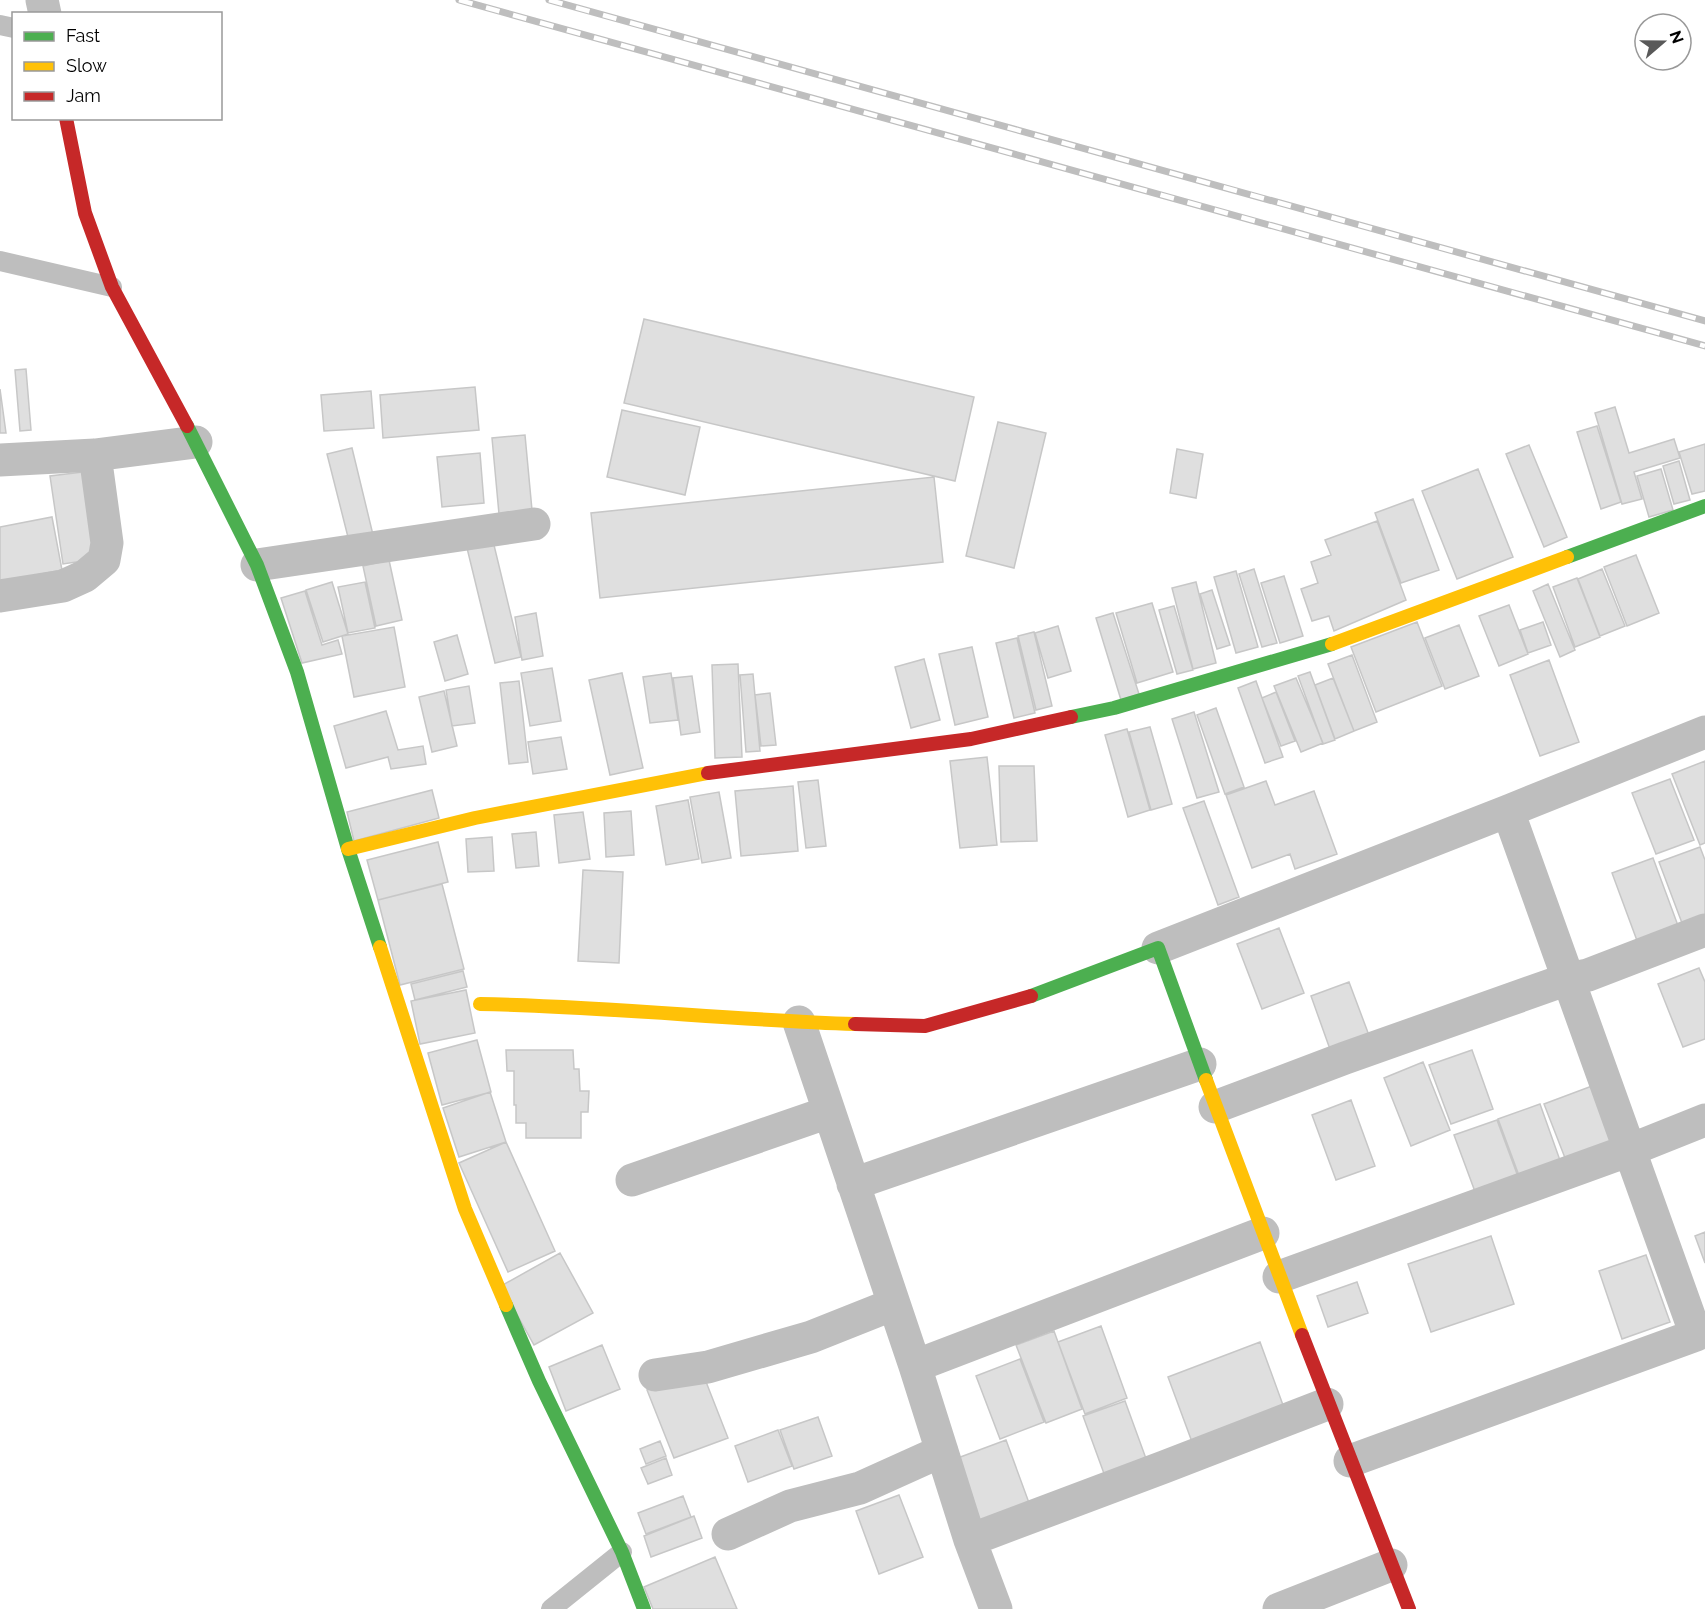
<svg xmlns="http://www.w3.org/2000/svg" width="1705" height="1609" font-family="Raleway,sans-serif">
	<style>
		.building { fill: #dfdfdf; stroke: #c7c7c7; stroke-width: 1.5 }
		.lines { fill: none; stroke-linecap: round; stroke-linejoin: round }
		.lane { stroke: #bebebe; stroke-width: 20 }
		.street { stroke: #bebebe; stroke-width: 33 }
		.fast { stroke: #4caf50; stroke-width: 14 }
		.slow { stroke: #ffc107; stroke-width: 14 }
		.jam { stroke: #c62828; stroke-width: 14 }
		.rail-casing { stroke: #bebebe; stroke-width: 7 }
		.rail { stroke: #fff; stroke-width: 4.5; stroke-dasharray: 14; stroke-linecap: butt }
	</style>
	<rect width="100%" height="100%" fill="#fff"/>
	<path class="building" d="M 644,319 L 974,397 L 955,481 L 624,403 Z
		M 26,369 L 31,430 L 20,431 L 15,370 Z
		M 475,387 L 479,430 L 383,438 L 380,395 Z
		M 0,389 L 6,433 L 0,433 Z
		M 371,391 L 374,428 L 324,431 L 321,395 Z
		M 1615,407 L 1629,453 L 1674,439 L 1680,458 L 1634,472 L 1642,499 L 1622,504 L 1595,413 Z
		M 622,410 L 700,427 L 685,495 L 607,477 Z
		M 998,422 L 1046,433 L 1014,568 L 966,556 Z
		M 1597,426 L 1621,502 L 1601,509 L 1577,432 Z
		M 525,435 L 532,510 L 499,514 L 492,438 Z
		M 1705,444 L 1705,491 L 1692,494 L 1679,452 Z
		M 1529,445 L 1567,537 L 1544,547 L 1506,454 Z
		M 352,448 L 374,539 L 350,545 L 327,454 Z
		M 1177,449 L 1203,454 L 1196,498 L 1170,493 Z
		M 480,453 L 484,503 L 442,507 L 437,457 Z
		M 1679,461 L 1690,500 L 1674,504 L 1663,466 Z
		M 1478,469 L 1513,557 L 1457,579 L 1422,491 Z
		M 1661,469 L 1673,510 L 1649,517 L 1637,476 Z
		M 91,471 L 103,558 L 63,564 L 50,476 Z
		M 934,477 L 943,562 L 600,598 L 591,513 Z
		M 1413,499 L 1439,570 L 1401,583 L 1375,513 Z
		M 52,517 L 62,570 L 0,582 L 0,527 Z
		M 1377,521 L 1406,600 L 1334,631 L 1329,616 L 1312,621 L 1301,589 L 1318,583 L 1311,562 L 1331,555 L 1325,540 Z
		M 493,541 L 521,657 L 495,663 L 467,548 Z
		M 1636,555 L 1659,613 L 1627,626 L 1604,567 Z
		M 389,560 L 402,620 L 376,626 L 363,566 Z
		M 1254,569 L 1277,643 L 1262,647 L 1239,574 Z
		M 1602,569 L 1625,626 L 1600,636 L 1578,579 Z
		M 1236,571 L 1258,647 L 1236,653 L 1214,577 Z
		M 1284,576 L 1303,636 L 1280,643 L 1261,583 Z
		M 1577,578 L 1600,637 L 1575,647 L 1553,587 Z
		M 332,582 L 348,634 L 323,642 L 306,590 Z
		M 365,582 L 375,628 L 348,633 L 338,587 Z
		M 1196,582 L 1216,663 L 1193,669 L 1172,588 Z
		M 1548,584 L 1575,650 L 1560,657 L 1533,591 Z
		M 1212,590 L 1230,645 L 1217,649 L 1200,594 Z
		M 305,591 L 322,645 L 338,640 L 342,654 L 302,663 L 281,598 Z
		M 1152,603 L 1173,672 L 1137,683 L 1116,613 Z
		M 1509,605 L 1528,654 L 1499,666 L 1479,616 Z
		M 1174,606 L 1193,670 L 1177,674 L 1159,610 Z
		M 536,613 L 543,656 L 522,660 L 515,617 Z
		M 1113,613 L 1139,694 L 1121,700 L 1096,618 Z
		M 1417,622 L 1442,686 L 1376,712 L 1351,647 Z
		M 1543,622 L 1551,645 L 1528,653 L 1520,630 Z
		M 1459,625 L 1479,676 L 1445,689 L 1425,638 Z
		M 1058,626 L 1071,671 L 1048,678 L 1035,633 Z
		M 394,627 L 405,687 L 354,697 L 342,636 Z
		M 1034,632 L 1052,706 L 1036,710 L 1018,636 Z
		M 457,635 L 468,674 L 445,681 L 434,642 Z
		M 1017,638 L 1035,713 L 1014,718 L 996,643 Z
		M 972,647 L 988,717 L 955,725 L 939,654 Z
		M 1352,655 L 1377,722 L 1354,731 L 1328,664 Z
		M 924,659 L 940,720 L 911,728 L 895,667 Z
		M 1549,660 L 1579,742 L 1540,756 L 1510,675 Z
		M 738,664 L 742,757 L 715,758 L 712,665 Z
		M 552,668 L 561,721 L 530,726 L 521,673 Z
		M 1310,672 L 1335,740 L 1323,744 L 1298,676 Z
		M 622,673 L 643,768 L 610,775 L 589,680 Z
		M 671,673 L 678,720 L 650,723 L 643,677 Z
		M 753,674 L 760,751 L 746,752 L 740,675 Z
		M 692,676 L 700,732 L 681,735 L 673,678 Z
		M 1296,678 L 1323,743 L 1301,752 L 1274,686 Z
		M 1333,678 L 1354,731 L 1335,739 L 1315,685 Z
		M 519,681 L 528,762 L 509,764 L 500,683 Z
		M 1256,681 L 1283,757 L 1265,763 L 1238,688 Z
		M 469,686 L 475,723 L 452,726 L 446,690 Z
		M 444,691 L 457,746 L 432,752 L 419,697 Z
		M 1276,692 L 1295,741 L 1281,746 L 1262,698 Z
		M 770,693 L 776,745 L 761,746 L 755,695 Z
		M 1216,708 L 1244,787 L 1225,794 L 1197,715 Z
		M 386,711 L 398,750 L 423,746 L 426,764 L 391,769 L 388,757 L 346,768 L 334,726 Z
		M 1194,712 L 1219,792 L 1197,798 L 1172,719 Z
		M 1150,727 L 1172,804 L 1151,810 L 1129,732 Z
		M 1127,729 L 1150,810 L 1128,817 L 1105,735 Z
		M 561,737 L 567,769 L 533,774 L 528,742 Z
		M 987,757 L 997,845 L 960,848 L 950,761 Z
		M 1705,761 L 1705,843 L 1700,845 L 1672,774 Z
		M 999,766 L 1034,766 L 1037,841 L 1001,842 Z
		M 1670,779 L 1694,840 L 1656,854 L 1632,793 Z
		M 818,780 L 826,846 L 806,848 L 798,782 Z
		M 1266,781 L 1275,805 L 1314,791 L 1337,854 L 1295,869 L 1290,854 L 1252,868 L 1226,795 Z
		M 793,786 L 798,851 L 741,856 L 735,791 Z
		M 432,790 L 439,818 L 354,841 L 347,812 Z
		M 719,792 L 731,858 L 702,863 L 690,797 Z
		M 688,800 L 699,859 L 666,865 L 656,806 Z
		M 1204,801 L 1239,897 L 1218,905 L 1183,808 Z
		M 631,811 L 634,855 L 606,857 L 604,813 Z
		M 583,812 L 590,859 L 559,863 L 554,815 Z
		M 536,832 L 539,866 L 516,868 L 512,834 Z
		M 492,837 L 494,871 L 468,872 L 466,839 Z
		M 438,842 L 448,882 L 378,900 L 367,860 Z
		M 1700,847 L 1705,860 L 1705,915 L 1682,923 L 1659,862 Z
		M 1653,858 L 1680,931 L 1639,946 L 1612,873 Z
		M 583,870 L 623,872 L 619,963 L 578,961 Z
		M 442,884 L 464,969 L 400,985 L 378,900 Z
		M 1279,928 L 1304,993 L 1262,1009 L 1237,944 Z
		M 1699,968 L 1705,982 L 1705,1039 L 1683,1047 L 1658,984 Z
		M 463,971 L 467,987 L 415,1000 L 411,984 Z
		M 1349,982 L 1370,1038 L 1331,1052 L 1311,996 Z
		M 466,990 L 475,1033 L 420,1044 L 411,1001 Z
		M 477,1040 L 491,1092 L 442,1105 L 428,1053 Z
		M 506,1050 L 573,1050 L 574,1069 L 579,1069 L 580,1091 L 589,1091 L 588,1112 L 581,1112 L 581,1138 L 526,1138 L 526,1123 L 516,1123 L 516,1105 L 514,1105 L 514,1071 L 507,1071 Z
		M 1472,1050 L 1493,1109 L 1451,1124 L 1429,1065 Z
		M 1423,1062 L 1450,1130 L 1411,1146 L 1384,1078 Z
		M 1592,1086 L 1615,1144 L 1567,1163 L 1544,1104 Z
		M 490,1092 L 506,1142 L 459,1157 L 443,1108 Z
		M 1351,1100 L 1375,1166 L 1336,1180 L 1312,1115 Z
		M 1540,1104 L 1562,1166 L 1521,1181 L 1498,1119 Z
		M 1497,1120 L 1520,1182 L 1477,1197 L 1454,1135 Z
		M 506,1142 L 555,1251 L 508,1272 L 459,1163 Z
		M 1705,1232 L 1705,1263 L 1695,1236 Z
		M 1491,1236 L 1514,1304 L 1431,1332 L 1408,1264 Z
		M 560,1253 L 593,1313 L 534,1345 L 501,1286 Z
		M 1646,1255 L 1670,1322 L 1622,1339 L 1599,1271 Z
		M 1357,1282 L 1368,1313 L 1328,1327 L 1317,1296 Z
		M 1101,1326 L 1127,1398 L 1085,1414 L 1058,1342 Z
		M 1054,1331 L 1082,1409 L 1046,1423 L 1016,1345 Z
		M 1260,1342 L 1287,1416 L 1195,1450 L 1168,1377 Z
		M 602,1345 L 620,1389 L 566,1411 L 549,1367 Z
		M 1020,1359 L 1044,1422 L 1000,1439 L 976,1376 Z
		M 701,1369 L 728,1438 L 674,1458 L 647,1390 Z
		M 1125,1401 L 1148,1464 L 1106,1479 L 1083,1416 Z
		M 818,1417 L 832,1456 L 794,1469 L 780,1430 Z
		M 778,1430 L 792,1466 L 748,1482 L 735,1446 Z
		M 1006,1440 L 1032,1511 L 973,1533 L 947,1462 Z
		M 660,1441 L 666,1456 L 646,1464 L 640,1449 Z
		M 666,1458 L 672,1475 L 648,1484 L 641,1468 Z
		M 899,1495 L 923,1557 L 879,1574 L 856,1511 Z
		M 683,1496 L 691,1517 L 646,1534 L 638,1513 Z
		M 694,1516 L 702,1538 L 651,1557 L 644,1536 Z
		M 715,1557 L 737,1609 L 653,1609 L 644,1587 Z"/>
	<g class="lines">
		<path class="lane" d="M 0,25 L 14,28
			M 0,261 L 112,287
			M 551,1609 L 622,1552"/>
		<path class="street" d="M 42,0 L 45,14
			M 0,460 L 95,455 L 196,442
			M 257,565 L 534,524
			M 0,596 L 63,586 L 85,576 L 104,560 L 107,543 L 95,455
			M 1508,811 L 1696,1335 L 1705,1331
			M 1158,948 L 1508,811 L 1705,732
			M 799,1022 L 915,1366 L 970,1540 L 996,1609
			M 1215,1107 L 1345,1058 L 1568,979 L 1588,975 L 1705,930
			M 632,1180 L 829,1112
			M 853,1184 L 1200,1064
			M 1279,1277 L 1630,1150 L 1705,1120
			M 915,1366 L 1263,1233
			M 655,1375 L 708,1367 L 811,1337 L 894,1304
			M 1350,1461 L 1696,1335
			M 728,1534 L 790,1506 L 860,1488 L 942,1451
			M 970,1540 L 1164,1467 L 1327,1404
			M 1279,1609 L 1391,1565"/>
		<path class="fast" d="M 187,426 L 257,565 L 297,672 L 348,849 L 380,947
			M 1567,557 L 1705,506
			M 1071,717 L 1114,708 L 1332,644
			M 1031,996 L 1158,948 L 1206,1080
			M 506,1305 L 539,1381 L 622,1552 L 644,1609"/>
		<path class="slow" d="M 1332,644 L 1567,557
			M 348,849 L 475,818 L 708,773
			M 380,947 L 465,1209 L 506,1305
			M 480,1004 C 605,1006 730,1020 855,1024
			M 1206,1080 L 1302,1335"/>
		<path class="jam" d="M 66,118 L 85,213 L 112,287 L 187,426
			M 708,773 L 971,739 L 1071,717
			M 855,1024 L 925,1026 L 1031,996
			M 1302,1335 L 1409,1609"/>
		<defs>
			<path id="rail" d="M 459,0 L 1705,346
				M 549,0 L 1705,321"/>
		</defs>
		<use href="#rail" class="rail-casing"/>
		<use href="#rail" class="rail"/>
	</g>
	<rect x="12" y="12" width="210" height="108" fill="#ffffff" stroke="#999999" stroke-width="1.5"/>
	<rect x="24" y="32" width="30" height="9" fill="#4caf50" stroke="#999999" stroke-width="1.5"/>
	<text x="66" y="42" font-size="18" fill="#000000">Fast</text>
	<rect x="24" y="62" width="30" height="9" fill="#ffc107" stroke="#999999" stroke-width="1.5"/>
	<text x="66" y="72" font-size="18" fill="#000000">Slow</text>
	<rect x="24" y="92" width="30" height="9" fill="#c62828" stroke="#999999" stroke-width="1.5"/>
	<text x="66" y="102" font-size="18" fill="#000000">Jam</text>
	<g transform="translate(1663 42) rotate(70)"><circle r="28" fill="#ffffff" stroke="#999999" stroke-width="1.5"/>
	<path d="M0-4.5L10 22L0 15L-10 22Z" fill="#595959"/>
	<text y="-9" font-size="16" font-weight="bold" text-anchor="middle" fill="#000000">N</text>
	</g>
</svg>
